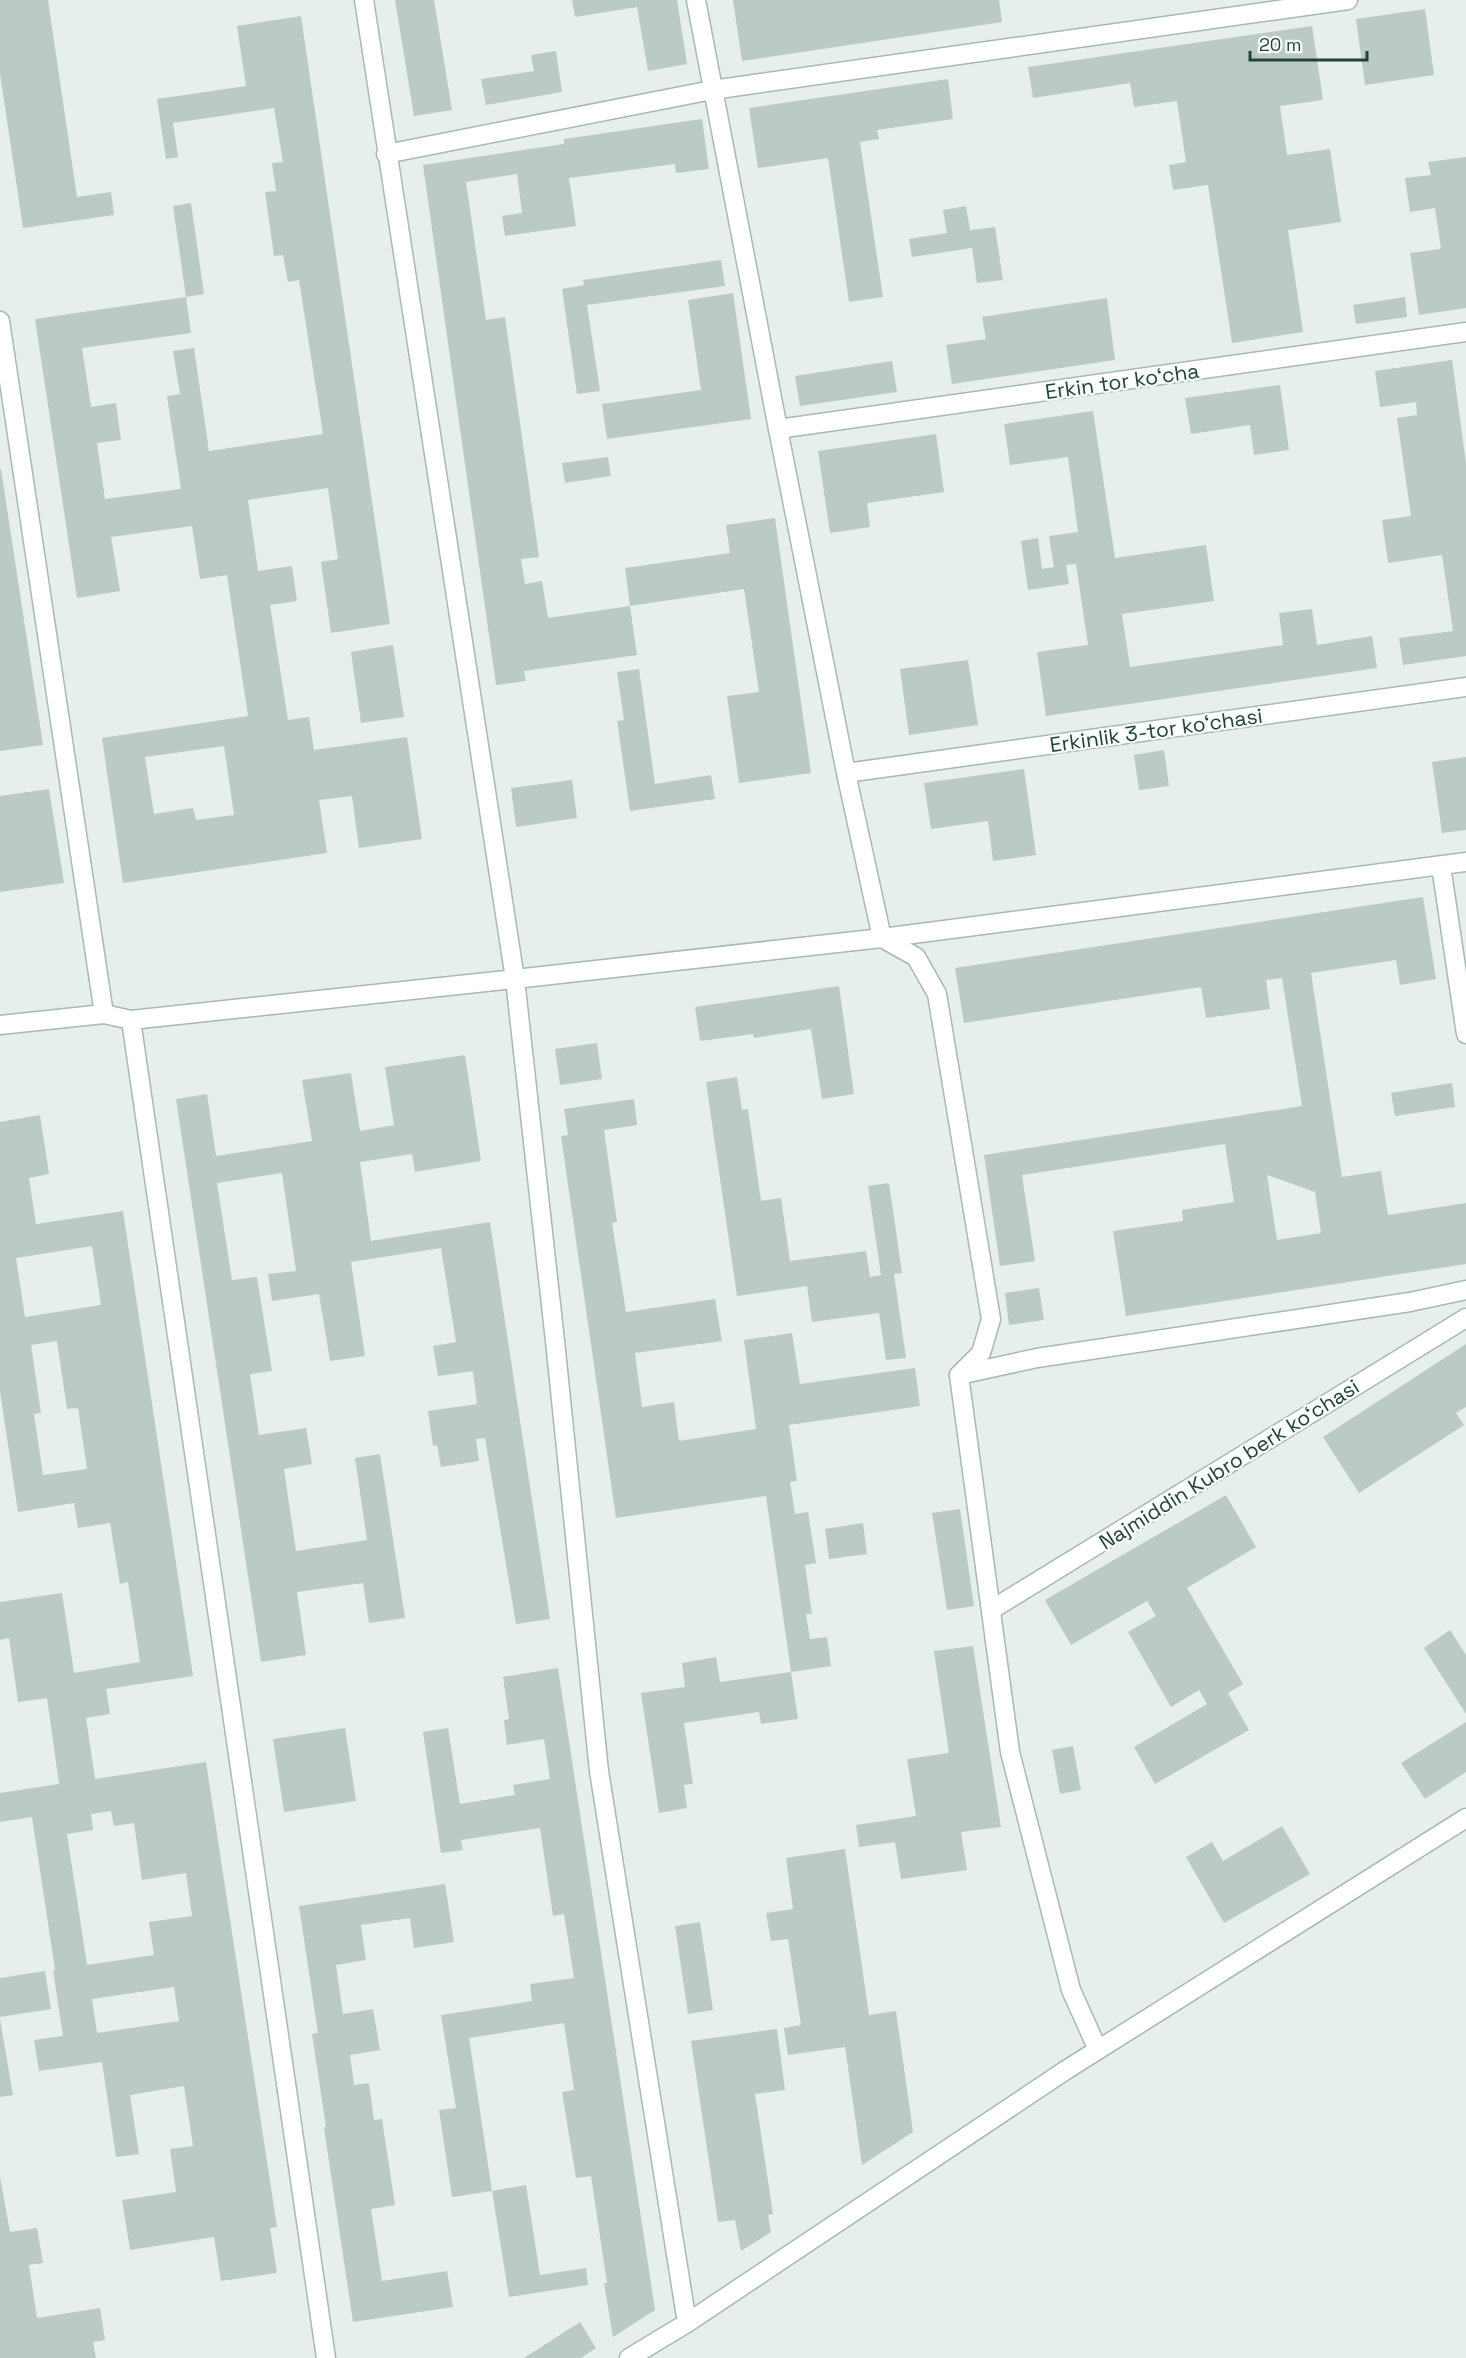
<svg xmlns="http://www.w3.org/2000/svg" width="1466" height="2358" font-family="'Space Grotesk',sans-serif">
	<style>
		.building { fill: #bbcac4; fill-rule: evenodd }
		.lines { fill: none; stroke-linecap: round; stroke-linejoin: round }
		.service-casing { stroke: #a8b8b2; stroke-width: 21 }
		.minor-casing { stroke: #a8b8b2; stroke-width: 21 }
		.service { stroke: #fff; stroke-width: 18 }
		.minor { stroke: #fff; stroke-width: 18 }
		.labels { text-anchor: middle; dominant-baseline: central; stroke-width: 4.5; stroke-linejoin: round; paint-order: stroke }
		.street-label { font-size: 21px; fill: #24423a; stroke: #f7fbf9 }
	</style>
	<rect width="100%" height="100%" fill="#e6efeb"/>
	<path class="building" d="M 0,0 L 48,0 L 77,197 L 111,192 L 114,215 L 23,228 L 0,74 Z
		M 395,0 L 434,0 L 452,110 L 414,116 Z
		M 572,0 L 677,0 L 687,64 L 648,71 L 637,7 L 575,17 Z
		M 733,0 L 999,0 L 1002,22 L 742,61 Z
		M 1425,9 L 1434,75 L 1365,85 L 1356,19 Z
		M 301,16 L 390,624 L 331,633 L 321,562 L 338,559 L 328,488 L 248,500 L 258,571 L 292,566 L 297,601 L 270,605 L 288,720 L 309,717 L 314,750 L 407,737 L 422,839 L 359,848 L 352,796 L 319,800 L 327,853 L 123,883 L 102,738 L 248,716 L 227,575 L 200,579 L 192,526 L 111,537 L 120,591 L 77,598 L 35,319 L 186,297 L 191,333 L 82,348 L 91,407 L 116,403 L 121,440 L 97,443 L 105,499 L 181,489 L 167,396 L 180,394 L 173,351 L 194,348 L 209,451 L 323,434 L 299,280 L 288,282 L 283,255 L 274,256 L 265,192 L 276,191 L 272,163 L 283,162 L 274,108 L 173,123 L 178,157 L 166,159 L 157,99 L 246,86 L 237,26 ZM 224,746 L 234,815 L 196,820 L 193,808 L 154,814 L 145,757 Z
		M 1312,26 L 1323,100 L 1280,106 L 1287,155 L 1330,149 L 1341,222 L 1288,230 L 1303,332 L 1232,343 L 1208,185 L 1173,190 L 1169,165 L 1186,162 L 1177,101 L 1134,107 L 1130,83 L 1033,98 L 1028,67 Z
		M 556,51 L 562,92 L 486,105 L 481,79 L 534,71 L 531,55 Z
		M 948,79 L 953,119 L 877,130 L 879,139 L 860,142 L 883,297 L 849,302 L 828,158 L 758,168 L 749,108 Z
		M 702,119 L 709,169 L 676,173 L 675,164 L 569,178 L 576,226 L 505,236 L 502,216 L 522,213 L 517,174 L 466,182 L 486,320 L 505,317 L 539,557 L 521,559 L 525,584 L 542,581 L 548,618 L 630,606 L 637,655 L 524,671 L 526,681 L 496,685 L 423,165 L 564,144 L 564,139 Z
		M 1466,157 L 1466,308 L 1419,315 L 1410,253 L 1441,249 L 1435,208 L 1410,212 L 1405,178 L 1431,175 L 1428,162 Z
		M 191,203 L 204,294 L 186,297 L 173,206 Z
		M 966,206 L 970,230 L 995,227 L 1003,280 L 977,283 L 972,248 L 912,257 L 909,239 L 947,233 L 943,210 Z
		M 721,260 L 725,286 L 587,305 L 600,391 L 577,394 L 562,289 L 584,285 L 583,280 Z
		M 733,293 L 751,419 L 607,439 L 602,404 L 701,390 L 688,300 Z
		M 1405,297 L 1407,317 L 1356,324 L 1353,305 Z
		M 1107,298 L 1115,360 L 952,384 L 946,345 L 986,339 L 982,317 Z
		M 1452,360 L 1466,463 L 1466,656 L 1403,665 L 1399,638 L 1453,631 L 1442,555 L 1388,563 L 1382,520 L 1411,516 L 1397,418 L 1417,415 L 1416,402 L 1380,407 L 1375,371 Z
		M 892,361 L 897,392 L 800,406 L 795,376 Z
		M 1280,385 L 1289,450 L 1254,455 L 1250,425 L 1191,434 L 1185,398 Z
		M 1093,411 L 1115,558 L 1206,545 L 1214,601 L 1122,614 L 1130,667 L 1283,645 L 1279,613 L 1312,609 L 1317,645 L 1372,636 L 1377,668 L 1046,716 L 1037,652 L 1088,645 L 1076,564 L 1066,565 L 1069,584 L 1028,590 L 1021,541 L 1038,538 L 1042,569 L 1054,567 L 1049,536 L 1078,532 L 1068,457 L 1010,465 L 1004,424 Z
		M 936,434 L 944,492 L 867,503 L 870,527 L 830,533 L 818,451 Z
		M 608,457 L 611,476 L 565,483 L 562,463 Z
		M 1,469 L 43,745 L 0,751 L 0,470 Z
		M 775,518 L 811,773 L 739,783 L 727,696 L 759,692 L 744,589 L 630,606 L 625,568 L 730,553 L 726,525 Z
		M 393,645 L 404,717 L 361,723 L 351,652 Z
		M 968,660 L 978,725 L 909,735 L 900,669 Z
		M 639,669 L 655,784 L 711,775 L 715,799 L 630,811 L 617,721 L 624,720 L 617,672 Z
		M 1164,750 L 1169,786 L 1139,790 L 1134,755 Z
		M 1466,757 L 1466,830 L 1442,833 L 1432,762 Z
		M 1024,769 L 1036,855 L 993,861 L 988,821 L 931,829 L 924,783 Z
		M 572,780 L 577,818 L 516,827 L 511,788 Z
		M 49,789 L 64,883 L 0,892 L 0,796 Z
		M 1423,897 L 1436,979 L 1400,985 L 1396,960 L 1311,973 L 1342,1177 L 1381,1171 L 1388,1215 L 1466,1203 L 1466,1264 L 1126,1316 L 1113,1231 L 1183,1221 L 1182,1210 L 1234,1202 L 1225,1144 L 1022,1175 L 1035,1261 L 1000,1266 L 984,1155 L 1302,1106 L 1282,978 L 1266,980 L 1270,1009 L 1206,1018 L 1201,987 L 964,1023 L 955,968 ZM 1267,1175 L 1315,1192 L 1321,1233 L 1277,1240 Z
		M 839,986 L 854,1094 L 822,1099 L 811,1029 L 754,1038 L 753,1034 L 700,1041 L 695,1007 Z
		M 597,1043 L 602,1079 L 560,1085 L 555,1049 Z
		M 465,1055 L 481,1161 L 415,1172 L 412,1154 L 360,1162 L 371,1241 L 490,1222 L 550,1619 L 516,1624 L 485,1438 L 476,1439 L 479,1461 L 441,1467 L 437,1445 L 433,1446 L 428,1411 L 477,1404 L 473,1371 L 438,1376 L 433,1346 L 456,1342 L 441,1248 L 351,1262 L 365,1356 L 330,1361 L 319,1294 L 272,1301 L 268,1274 L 296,1271 L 282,1173 L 217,1183 L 232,1280 L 257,1277 L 272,1371 L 250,1374 L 259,1435 L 306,1428 L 312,1464 L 284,1469 L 296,1551 L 367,1540 L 355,1458 L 380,1454 L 405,1618 L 369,1623 L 363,1583 L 297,1592 L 306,1655 L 261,1662 L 176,1099 L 207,1094 L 216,1156 L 312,1141 L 302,1080 L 351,1073 L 360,1131 L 394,1125 L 385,1067 Z
		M 737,1077 L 742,1110 L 748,1109 L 761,1201 L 781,1198 L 790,1261 L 866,1251 L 870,1277 L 881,1275 L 868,1186 L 889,1183 L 902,1273 L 894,1274 L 906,1358 L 886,1360 L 879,1313 L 812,1322 L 807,1286 L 737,1296 L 706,1082 Z
		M 1452,1083 L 1455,1107 L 1395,1116 L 1391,1093 Z
		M 634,1099 L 637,1125 L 604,1130 L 617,1222 L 612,1223 L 626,1312 L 715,1299 L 722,1341 L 635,1353 L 642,1407 L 674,1402 L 679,1441 L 756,1429 L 744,1340 L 792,1333 L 800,1384 L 915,1368 L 920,1406 L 789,1425 L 797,1481 L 790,1482 L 795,1514 L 808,1512 L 816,1563 L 805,1565 L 812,1614 L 806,1614 L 810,1639 L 827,1637 L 831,1666 L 791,1672 L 766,1496 L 616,1518 L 561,1136 L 568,1135 L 564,1109 Z
		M 40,1115 L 49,1174 L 29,1178 L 36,1224 L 123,1211 L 193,1676 L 106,1689 L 110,1714 L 86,1718 L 95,1779 L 206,1762 L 277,2227 L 270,2228 L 277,2273 L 221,2281 L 214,2237 L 130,2250 L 122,2200 L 176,2192 L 170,2149 L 193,2146 L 184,2086 L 130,2095 L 139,2154 L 116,2157 L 102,2062 L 39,2071 L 34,2040 L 63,2036 L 53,1970 L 55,1970 L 32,1817 L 0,1822 L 0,1793 L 59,1784 L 47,1698 L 18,1702 L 9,1638 L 0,1640 L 0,1602 L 62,1593 L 74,1673 L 140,1662 L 128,1582 L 120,1584 L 110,1523 L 78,1528 L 74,1503 L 18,1512 L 0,1391 L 0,1122 ZM 92,1246 L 101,1305 L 25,1317 L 16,1258 ZM 57,1341 L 67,1409 L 78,1408 L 87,1469 L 43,1475 L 34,1414 L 41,1413 L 31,1345 ZM 111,1811 L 114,1826 L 134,1823 L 142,1880 L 186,1873 L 192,1916 L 149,1922 L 154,1955 L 87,1965 L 67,1834 L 93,1830 L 91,1814 ZM 174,1987 L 179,2021 L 97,2033 L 92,1999 Z
		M 1039,1288 L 1044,1320 L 1009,1325 L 1005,1293 Z
		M 1466,1344 L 1466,1407 L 1456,1413 L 1464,1425 L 1359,1493 L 1323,1437 Z
		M 1226,1495 L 1256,1547 L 1187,1588 L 1243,1684 L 1228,1693 L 1249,1730 L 1155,1784 L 1134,1747 L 1207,1704 L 1199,1690 L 1171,1707 L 1128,1632 L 1156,1616 L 1147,1601 L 1071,1645 L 1045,1600 Z
		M 960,1509 L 974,1606 L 947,1610 L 932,1513 Z
		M 863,1523 L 867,1554 L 829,1559 L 825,1529 Z
		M 1450,1630 L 1466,1655 L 1466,1714 L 1424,1648 Z
		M 973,1646 L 1001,1827 L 961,1832 L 967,1870 L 901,1879 L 895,1842 L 859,1847 L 856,1825 L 916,1816 L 907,1759 L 949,1753 L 934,1651 Z
		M 716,1657 L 720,1682 L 791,1672 L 798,1719 L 761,1724 L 759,1712 L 684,1723 L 693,1784 L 684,1785 L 687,1808 L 659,1813 L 641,1693 L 685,1687 L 682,1663 Z
		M 558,1668 L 655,2310 L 613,2337 L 604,2283 L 607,2283 L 591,2176 L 576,2178 L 562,2092 L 574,2090 L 564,2023 L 469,2038 L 492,2191 L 452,2197 L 439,2110 L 456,2108 L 441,2015 L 532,2001 L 530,1984 L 574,1978 L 564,1914 L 553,1916 L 540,1828 L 461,1840 L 463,1850 L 441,1853 L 423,1732 L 448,1728 L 460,1804 L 515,1795 L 513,1785 L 550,1779 L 544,1739 L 507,1745 L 504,1720 L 509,1719 L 503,1677 Z
		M 1466,1722 L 1466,1772 L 1425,1799 L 1401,1763 Z
		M 345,1728 L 356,1801 L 284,1812 L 273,1739 Z
		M 1073,1746 L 1081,1790 L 1060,1794 L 1052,1750 Z
		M 1282,1826 L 1310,1874 L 1224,1923 L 1186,1857 L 1212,1842 L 1223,1861 Z
		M 845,1849 L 869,2015 L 896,2011 L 913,2132 L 862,2165 L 845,2047 L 788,2055 L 784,2028 L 801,2025 L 788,1939 L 771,1941 L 766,1913 L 793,1909 L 786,1858 Z
		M 445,1884 L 454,1942 L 414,1948 L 410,1918 L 361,1925 L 366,1960 L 336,1965 L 343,2014 L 373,2009 L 380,2050 L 350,2055 L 354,2085 L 369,2083 L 374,2120 L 382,2119 L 395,2205 L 371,2209 L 382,2281 L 447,2271 L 453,2307 L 353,2322 L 324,2128 L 326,2127 L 312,2034 L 318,2033 L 299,1906 Z
		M 700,1922 L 713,2010 L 688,2014 L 675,1926 Z
		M 45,1971 L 51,2009 L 0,2017 L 0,1978 Z
		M 0,2019 L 13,2095 L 0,2097 Z
		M 777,2029 L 785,2090 L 755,2094 L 773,2214 L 768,2215 L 771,2232 L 741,2251 L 735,2220 L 718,2222 L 691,2041 Z
		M 0,2177 L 10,2232 L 37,2228 L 43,2263 L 29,2265 L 37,2318 L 100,2308 L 105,2340 L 93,2342 L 96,2358 L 0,2358 Z
		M 526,2185 L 540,2275 L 586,2268 L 588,2285 L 509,2297 L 492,2191 Z
		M 580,2322 L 596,2348 L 581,2358 L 524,2358 Z"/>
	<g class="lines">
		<defs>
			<path id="service" d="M 0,321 L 104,1014
				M 778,429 L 1466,332
				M 1441,866 L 1466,1034
				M 515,979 L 882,938 L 1466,862
				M 1098,2050 L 1071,1990 L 1010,1752 L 959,1375 L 1037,1358 L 1410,1302 L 1466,1290
				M 1066,2070 L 1466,1818"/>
			<path id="minor" d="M 696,0 L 778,429 L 846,773 L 882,938 L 916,957 L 937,994 L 991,1319 L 981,1353 L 959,1375
				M 386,154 L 712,90 L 1348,0
				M 846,773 L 1466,687
				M 515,979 L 555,1341 L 599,1771 L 687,2323
				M 131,1020 L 326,2358
				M 0,1025 L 104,1014 L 131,1020 L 515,979 L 364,0
				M 991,1610 L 1466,1318
				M 629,2358 L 687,2323 L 1066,2070"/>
		</defs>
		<use href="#service" class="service-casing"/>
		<use href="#minor" class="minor-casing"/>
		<use href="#service" class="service"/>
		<use href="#minor" class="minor"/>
	</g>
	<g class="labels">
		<g class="street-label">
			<text transform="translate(1122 381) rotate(-8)">Erkin tor koʻcha</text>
			<text transform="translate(1156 730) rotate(-8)">Erkinlik 3-tor koʻchasi</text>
			<text transform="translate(1229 1464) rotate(-32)">Najmiddin Kubro berk koʻchasi</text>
		</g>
	</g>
	<path d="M1250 51v9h117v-9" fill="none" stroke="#24423a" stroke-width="3"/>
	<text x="1259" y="51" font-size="18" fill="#24423a" stroke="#f7fbf9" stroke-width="4.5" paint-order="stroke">20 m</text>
</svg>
